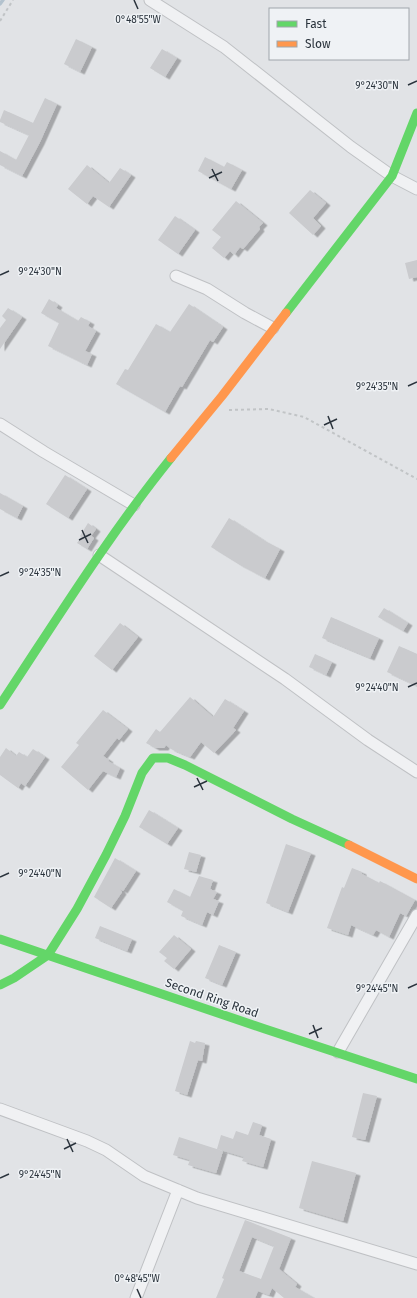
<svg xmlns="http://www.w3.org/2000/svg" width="417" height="1298" font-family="'Fira Sans',sans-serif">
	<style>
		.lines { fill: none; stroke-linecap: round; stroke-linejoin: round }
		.stream { stroke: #b3c2ce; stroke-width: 3.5 }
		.building { fill: #cacbce; fill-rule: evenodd; filter: url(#shadow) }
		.street-casing { stroke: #bfc1c4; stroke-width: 13 }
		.path { stroke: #c1c4c6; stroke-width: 2; stroke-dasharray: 3 3; stroke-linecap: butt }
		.street { stroke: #f0f1f3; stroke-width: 11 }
		.fast { stroke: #63d668; stroke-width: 9 }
		.slow { stroke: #ff974d; stroke-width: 9 }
		.ticks { fill: none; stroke: #2a333c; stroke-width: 1.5 }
		.labels { text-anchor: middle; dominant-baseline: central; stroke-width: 3; stroke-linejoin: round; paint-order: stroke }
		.street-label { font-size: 12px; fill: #2a333c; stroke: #eff2f5 }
		.ticks-label { font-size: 10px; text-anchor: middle; fill: #2a333c; stroke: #eff2f5; stroke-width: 3; stroke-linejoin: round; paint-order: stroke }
	</style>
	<defs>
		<filter id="shadow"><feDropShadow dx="4.5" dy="2.5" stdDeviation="0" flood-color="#0004"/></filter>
	</defs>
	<rect width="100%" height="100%" fill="#e1e3e6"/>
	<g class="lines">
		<path class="stream" d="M 0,4 L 3,0"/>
	</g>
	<path class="building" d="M 76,39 L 92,47 L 80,72 L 64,64 Z
		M 162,49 L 177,58 L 165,77 L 150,68 Z
		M 45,98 L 57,104 L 40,142 L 22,176 L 0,165 L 0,151 L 16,160 L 29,135 L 0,122 L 0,120 L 4,110 L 33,123 Z
		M 205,157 L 224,167 L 227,162 L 242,170 L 231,189 L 198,171 Z
		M 87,165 L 109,183 L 120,168 L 131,175 L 109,207 L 93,196 L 87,204 L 68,189 Z
		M 310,190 L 326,203 L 313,218 L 321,226 L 313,235 L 289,213 Z
		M 236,201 L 263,223 L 259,227 L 260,229 L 243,249 L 240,247 L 234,255 L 230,251 L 224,258 L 212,248 L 221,237 L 212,230 Z
		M 175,216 L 195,230 L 178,254 L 158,240 Z
		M 417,260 L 417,277 L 409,279 L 405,263 Z
		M 49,299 L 58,305 L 56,308 L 78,321 L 81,317 L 90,322 L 88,326 L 96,331 L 85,351 L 92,354 L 87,365 L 48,346 L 59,323 L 41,313 Z
		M 189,304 L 223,327 L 213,342 L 210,340 L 182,387 L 180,386 L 165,412 L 116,384 L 125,369 L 128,370 L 156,324 L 170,332 Z
		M 8,308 L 22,317 L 0,349 L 0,328 L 6,320 L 2,316 Z
		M 65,475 L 87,489 L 68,518 L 46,504 Z
		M 0,493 L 23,506 L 17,518 L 0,509 Z
		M 229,518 L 263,540 L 280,549 L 265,578 L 240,565 L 211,547 Z
		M 88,523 L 96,529 L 91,536 L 94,538 L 87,549 L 77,543 L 81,537 L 80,536 Z
		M 384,608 L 408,623 L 403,631 L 378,617 Z
		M 331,617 L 379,638 L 370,658 L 322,638 Z
		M 120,623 L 138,637 L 112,670 L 94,656 Z
		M 399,646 L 417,654 L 417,686 L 387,672 Z
		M 315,654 L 332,662 L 326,675 L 309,667 Z
		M 190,697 L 213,717 L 225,699 L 244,711 L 233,728 L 236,730 L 214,753 L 201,742 L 190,757 L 171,749 L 166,745 L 164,748 L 155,748 L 146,743 L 156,729 L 160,732 Z
		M 103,710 L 128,729 L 119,740 L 117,738 L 103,756 L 109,760 L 108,761 L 120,768 L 116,777 L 103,771 L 88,790 L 61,767 L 79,745 L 76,743 Z
		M 6,748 L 16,756 L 19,752 L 27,757 L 33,749 L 45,757 L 25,786 L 21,783 L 18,788 L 0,775 L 0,757 Z
		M 149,810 L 178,828 L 167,844 L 139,827 Z
		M 286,844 L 311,853 L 288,912 L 266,903 Z
		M 189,852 L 201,855 L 196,872 L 184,869 Z
		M 115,858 L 136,871 L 123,891 L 120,889 L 122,892 L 111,908 L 94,897 Z
		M 352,868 L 362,872 L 362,874 L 379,883 L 380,881 L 415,900 L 406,916 L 400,913 L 389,937 L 376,930 L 373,935 L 351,925 L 348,935 L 327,928 L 342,887 L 344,888 Z
		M 199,876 L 213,880 L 210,889 L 217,892 L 213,899 L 219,901 L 213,915 L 207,912 L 202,925 L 181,916 L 183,911 L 167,902 L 174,889 L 190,897 Z
		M 100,926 L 132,939 L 127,951 L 95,938 Z
		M 174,935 L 191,949 L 174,969 L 164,961 L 167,958 L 159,952 Z
		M 219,945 L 236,952 L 222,985 L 205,978 Z
		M 190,1041 L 195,1043 L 196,1041 L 205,1043 L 202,1061 L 198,1060 L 187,1095 L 175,1091 Z
		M 363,1093 L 377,1096 L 365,1140 L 352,1137 Z
		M 253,1122 L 262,1125 L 259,1135 L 271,1139 L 263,1167 L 242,1161 L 244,1157 L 217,1149 L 221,1135 L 233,1139 L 236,1131 L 248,1135 Z
		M 179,1137 L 223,1151 L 216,1173 L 188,1165 L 190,1160 L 173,1155 Z
		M 312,1161 L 356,1173 L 343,1221 L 299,1208 Z
		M 245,1220 L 291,1238 L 279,1269 L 297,1284 L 295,1287 L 314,1298 L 284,1298 L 272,1288 L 269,1295 L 258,1291 L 255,1298 L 216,1298 L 224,1279 L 222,1278 ZM 252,1237 L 274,1246 L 261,1279 L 239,1271 Z"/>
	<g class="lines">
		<defs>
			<path id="street" d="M 150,0 L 224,47 L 351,147 L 392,176 L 417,189
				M 176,276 L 207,289 L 245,313 L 273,328
				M 0,424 L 44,452 L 134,505
				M 99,555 L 285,679 L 368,740 L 417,772
				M 338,1052 L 417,915
				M 0,1109 L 87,1141 L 106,1150 L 144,1176 L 197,1198 L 417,1264
				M 136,1298 L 178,1190"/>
		</defs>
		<use href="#street" class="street-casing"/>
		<path class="path" d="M 0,21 L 13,0
			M 229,410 L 269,409 L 304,417 L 417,479"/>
		<use href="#street" class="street"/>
		<path class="fast" d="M 286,313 L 392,176 L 417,113
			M 0,705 C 55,622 108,536 171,458
			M 0,939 L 265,1029 L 417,1079
			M 0,985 L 14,978 L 48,955 L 77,909 L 106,855 L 125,816 L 142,773 L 153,758 L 168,758 L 185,765 L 292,819 L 349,845"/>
		<path class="slow" d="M 171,458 L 222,396 L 286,313
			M 349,845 L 417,879"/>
	</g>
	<path class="ticks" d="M 134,0 L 138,9M 408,85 L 417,81M 212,169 L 218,181M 209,178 L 222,172M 0,275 L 9,271M 408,386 L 417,382M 328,416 L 333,429M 324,425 L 337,419M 82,530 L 88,543M 79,540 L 91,534M 0,576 L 9,572M 408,687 L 417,683M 197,778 L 203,790M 194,787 L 207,781M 0,877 L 9,873M 408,988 L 417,984M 313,1025 L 318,1038M 309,1034 L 322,1028M 67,1139 L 73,1152M 64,1149 L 76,1143M 0,1178 L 9,1174M 137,1289 L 141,1298"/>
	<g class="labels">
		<g class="street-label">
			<text transform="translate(212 998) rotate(19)">Second Ring Road</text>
		</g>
	</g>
	<g class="ticks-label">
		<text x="138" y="23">0°48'55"W</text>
		<text x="377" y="89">9°24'30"N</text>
		<text x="40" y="275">9°24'30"N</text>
		<text x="377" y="390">9°24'35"N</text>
		<text x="40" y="576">9°24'35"N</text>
		<text x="377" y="691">9°24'40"N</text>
		<text x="40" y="877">9°24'40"N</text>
		<text x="377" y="992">9°24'45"N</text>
		<text x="40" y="1178">9°24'45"N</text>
		<text x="137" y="1282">0°48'45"W</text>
	</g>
	<rect x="269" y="8" width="140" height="52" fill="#eff2f5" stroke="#a0a6ab"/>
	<rect x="277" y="21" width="20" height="6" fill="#63d668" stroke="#a0a6ab"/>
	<text x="305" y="28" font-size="12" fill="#2a333c">Fast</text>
	<rect x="277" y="41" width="20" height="6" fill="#ff974d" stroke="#a0a6ab"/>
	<text x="305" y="48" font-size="12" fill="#2a333c">Slow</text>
</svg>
